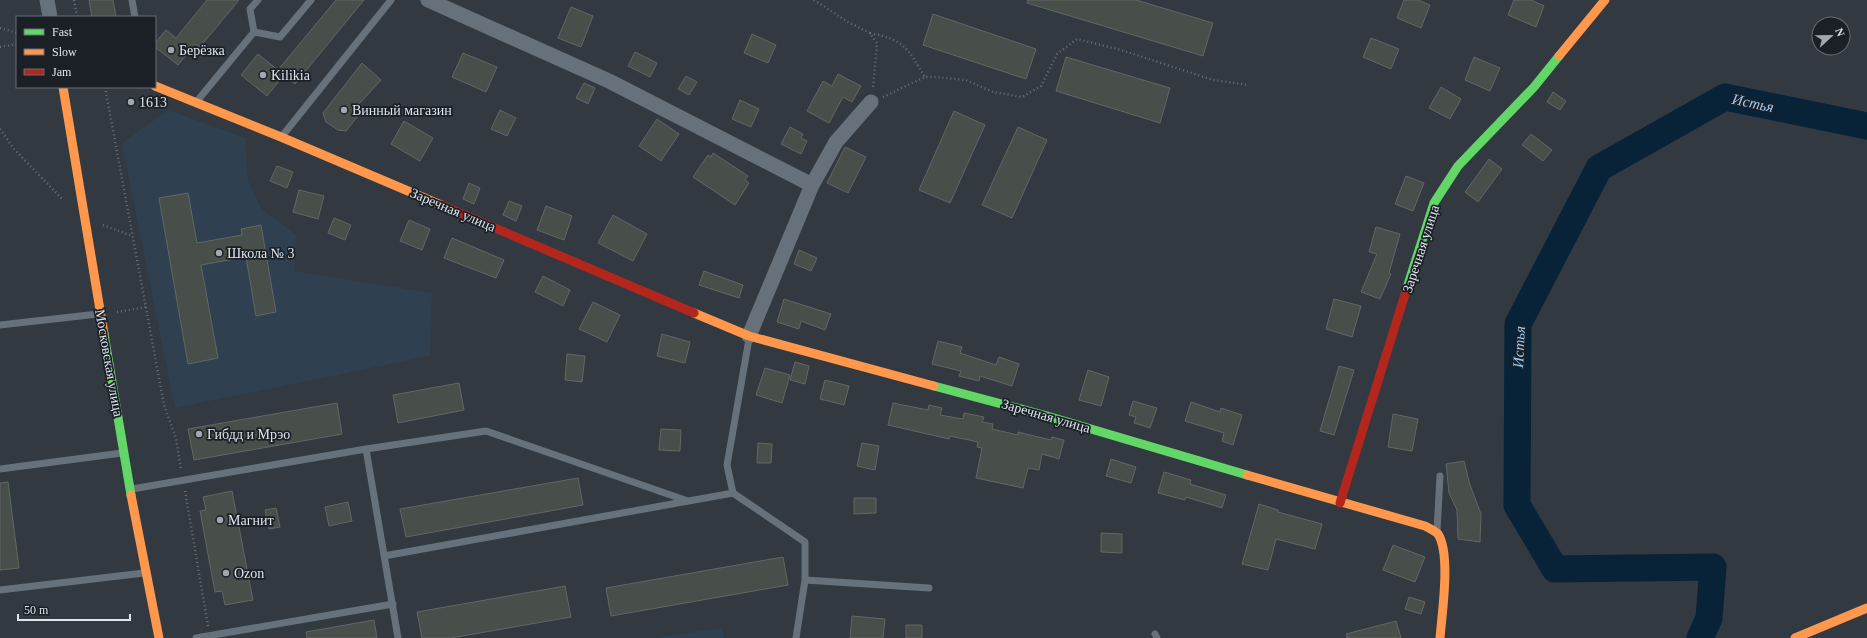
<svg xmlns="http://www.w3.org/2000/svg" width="1867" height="638" font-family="Georgia,serif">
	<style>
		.built { fill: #2f4050 }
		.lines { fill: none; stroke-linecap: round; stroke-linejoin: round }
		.river { stroke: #082238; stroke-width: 27 }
		.building { fill: #484e49; stroke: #626766 }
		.path { stroke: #687078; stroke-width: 2.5; stroke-dasharray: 1 3; stroke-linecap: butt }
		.lane { stroke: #67717b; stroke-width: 7 }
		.street { stroke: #67717b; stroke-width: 15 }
		.fast { stroke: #63d668; stroke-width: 9 }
		.slow { stroke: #ff974d; stroke-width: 9 }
		.jam { stroke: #b3261e; stroke-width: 9 }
		.poi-dot { fill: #a1a9b0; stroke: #1a2026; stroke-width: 1.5 }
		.labels { text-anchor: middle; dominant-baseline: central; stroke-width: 3.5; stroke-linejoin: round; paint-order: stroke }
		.poi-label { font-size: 14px; fill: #dde5ed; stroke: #1a2026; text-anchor: start }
		.street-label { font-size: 14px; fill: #dde5ed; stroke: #1a2026 }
		.water-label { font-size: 15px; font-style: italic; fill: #9ac9f5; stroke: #1a2026 }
	</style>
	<rect width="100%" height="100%" fill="#323940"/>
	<path class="built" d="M 168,110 L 245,138 L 248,180 L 261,208 L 296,235 L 294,271 L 432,293 L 430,356 L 175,408 L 122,143 Z
		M 722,628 L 724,638 L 656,638 Z"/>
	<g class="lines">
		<path class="river" d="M 1700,638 L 1709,618 L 1713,567 L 1555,569 L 1517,505 L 1518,324 L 1599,168 L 1725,97 L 1867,126"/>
	</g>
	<path class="building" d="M 89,0 L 113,0 L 116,17 L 92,17 Z
		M 207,0 L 239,0 L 200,47 L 195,44 L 178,65 L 155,47 L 155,43 L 166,30 L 176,38 Z
		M 336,0 L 364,0 L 295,84 L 278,70 Z
		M 1028,0 L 1136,0 L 1213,23 L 1203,56 L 1027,3 Z
		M 1404,0 L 1418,0 L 1430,5 L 1421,28 L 1397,18 Z
		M 1514,0 L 1531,0 L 1544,6 L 1536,27 L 1508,15 Z
		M 571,7 L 593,16 L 581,47 L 558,38 Z
		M 933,14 L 1036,49 L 1026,79 L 923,45 Z
		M 752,34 L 776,45 L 768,63 L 744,53 Z
		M 1371,38 L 1399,49 L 1391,69 L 1363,57 Z
		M 635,52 L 657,63 L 650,77 L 628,66 Z
		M 463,53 L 497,67 L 486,92 L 452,77 Z
		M 258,54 L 284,75 L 267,96 L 241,75 Z
		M 1066,57 L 1170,88 L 1160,123 L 1056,91 Z
		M 1474,57 L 1500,68 L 1490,91 L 1465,80 Z
		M 362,63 L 381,80 L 359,104 L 364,108 L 346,131 L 338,130 L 326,122 L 323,113 Z
		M 838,74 L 861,86 L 852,102 L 843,97 L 829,123 L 807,111 L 823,81 L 832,86 Z
		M 686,76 L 697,82 L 689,95 L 678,89 Z
		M 584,83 L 595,88 L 588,104 L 576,98 Z
		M 1441,87 L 1461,99 L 1450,119 L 1429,108 Z
		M 1553,92 L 1566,101 L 1560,110 L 1547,102 Z
		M 740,100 L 759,109 L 751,127 L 732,119 Z
		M 500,110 L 516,118 L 507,136 L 491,129 Z
		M 954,111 L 985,125 L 950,203 L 919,190 Z
		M 657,119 L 679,134 L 661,161 L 639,146 Z
		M 404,121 L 433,138 L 420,161 L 391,144 Z
		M 790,127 L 803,134 L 801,138 L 807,141 L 801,154 L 781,144 Z
		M 1018,127 L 1047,140 L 1012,218 L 982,205 Z
		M 1531,134 L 1552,150 L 1543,161 L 1522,145 Z
		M 845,147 L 866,157 L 848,193 L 827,183 Z
		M 713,153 L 748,176 L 745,180 L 749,183 L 735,205 L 693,177 L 708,155 L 711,157 Z
		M 1489,159 L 1502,169 L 1478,202 L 1465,192 Z
		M 277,166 L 293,172 L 287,188 L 270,181 Z
		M 1406,176 L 1424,183 L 1413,211 L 1395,204 Z
		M 469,183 L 480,188 L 474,204 L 463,199 Z
		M 299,190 L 324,196 L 318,219 L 293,212 Z
		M 188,193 L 197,243 L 242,235 L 241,229 L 261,225 L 276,312 L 256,316 L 246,257 L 201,265 L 218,358 L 188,364 L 159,198 Z
		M 509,201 L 522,206 L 516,221 L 503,215 Z
		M 546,206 L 572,216 L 564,240 L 537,230 Z
		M 613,215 L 647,234 L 633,261 L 598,243 Z
		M 334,218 L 351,225 L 345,240 L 328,233 Z
		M 409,220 L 430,229 L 422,250 L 400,241 Z
		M 1376,227 L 1400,234 L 1389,273 L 1391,274 L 1380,299 L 1361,292 L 1377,254 L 1369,252 Z
		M 452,238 L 504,260 L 496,278 L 444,258 Z
		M 799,250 L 817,258 L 811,271 L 794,264 Z
		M 704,271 L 743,285 L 739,298 L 699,285 Z
		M 543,276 L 570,290 L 563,306 L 535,292 Z
		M 784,299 L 831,314 L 825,330 L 801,321 L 799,329 L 777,322 Z
		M 1334,299 L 1361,306 L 1352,337 L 1326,329 Z
		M 593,302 L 620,315 L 607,342 L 579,329 Z
		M 662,334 L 690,342 L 685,363 L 657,356 Z
		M 938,341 L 962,347 L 960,353 L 996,365 L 999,357 L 1019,364 L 1012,386 L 980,376 L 979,381 L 959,376 L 961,371 L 932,364 Z
		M 567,354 L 585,356 L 582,382 L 565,380 Z
		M 795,362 L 809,366 L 805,384 L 790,380 Z
		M 1339,366 L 1354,370 L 1334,435 L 1320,431 Z
		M 765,368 L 790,375 L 782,403 L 756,395 Z
		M 1088,370 L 1109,377 L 1101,406 L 1079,400 Z
		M 825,380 L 849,386 L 844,405 L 820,399 Z
		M 459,383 L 464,410 L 398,423 L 393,395 Z
		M 1133,401 L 1157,408 L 1150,428 L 1134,423 L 1136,417 L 1129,415 Z
		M 1191,402 L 1220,412 L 1221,408 L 1242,415 L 1233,445 L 1222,441 L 1224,433 L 1185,421 Z
		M 337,403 L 342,434 L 194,460 L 188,429 Z
		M 893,403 L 928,410 L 929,405 L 942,408 L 940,415 L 963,419 L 964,413 L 984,417 L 982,422 L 993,424 L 992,429 L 1018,435 L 1018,432 L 1051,440 L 1052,437 L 1064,440 L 1059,459 L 1042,454 L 1039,470 L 1028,468 L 1023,488 L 976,478 L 982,448 L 977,447 L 978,442 L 950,436 L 949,439 L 888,425 Z
		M 1393,414 L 1418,419 L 1412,451 L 1388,447 Z
		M 661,429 L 681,430 L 680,451 L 659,450 Z
		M 758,443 L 772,444 L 771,463 L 757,463 Z
		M 862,443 L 879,446 L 875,470 L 857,466 Z
		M 1111,459 L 1136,467 L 1131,483 L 1106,476 Z
		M 1464,461 L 1470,485 L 1481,514 L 1480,542 L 1458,539 L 1457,510 L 1449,493 L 1446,464 Z
		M 1164,472 L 1191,480 L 1190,484 L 1226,495 L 1222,508 L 1186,497 L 1185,500 L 1158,493 Z
		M 578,478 L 583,505 L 406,537 L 400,509 Z
		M 8,482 L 19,568 L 0,570 L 0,483 Z
		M 232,491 L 253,600 L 225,605 L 222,591 L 215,592 L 200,511 L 206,510 L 203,497 Z
		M 854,498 L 876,498 L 876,513 L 854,514 Z
		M 348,502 L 352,521 L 329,526 L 325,507 Z
		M 1259,504 L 1278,510 L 1278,512 L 1322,524 L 1315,549 L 1276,539 L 1268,570 L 1242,564 Z
		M 276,508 L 280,527 L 269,529 L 265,510 Z
		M 1101,533 L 1122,534 L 1122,553 L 1101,552 Z
		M 1393,545 L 1425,557 L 1415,582 L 1383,570 Z
		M 783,557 L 788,585 L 611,616 L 606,588 Z
		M 565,586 L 571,617 L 451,638 L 422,638 L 417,612 Z
		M 1409,597 L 1425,602 L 1421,614 L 1405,609 Z
		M 852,616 L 885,619 L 883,638 L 850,638 Z
		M 374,620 L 377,638 L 307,638 L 306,632 Z
		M 1396,621 L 1401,638 L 1347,638 L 1346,634 Z
		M 906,625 L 922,625 L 922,638 L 906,638 Z"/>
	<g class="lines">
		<path class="path" d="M 74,0 L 77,17
			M 814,0 L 848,22 L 870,33 L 877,43 L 873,88
			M 0,28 L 17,33
			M 870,33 C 905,40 907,48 925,77
			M 0,47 L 17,44
			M 105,87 L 164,405 L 176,438 L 181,470
			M 883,97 L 925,77 L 935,77 L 966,80 L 993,92 L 1022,97 L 1041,86 L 1057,54 L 1077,39 L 1121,50 L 1213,80 L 1249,85
			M 0,129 L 14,149 L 63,200
			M 103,225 L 132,236
			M 117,312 L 146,307
			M 185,491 L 208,626"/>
		<path class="lane" d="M 132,0 L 135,17
			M 254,32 L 250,9 L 258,0
			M 198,100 L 254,32 L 280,37 L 311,0
			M 283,135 L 391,0
			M 0,325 L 98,314
			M 749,339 L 727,465 L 733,493 L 805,542 L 805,580 L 796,638
			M 366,449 L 486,431 L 688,501
			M 0,469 L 122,453
			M 132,489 L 366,449 L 398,638
			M 1437,531 L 1440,476
			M 384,556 L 733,493
			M 805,580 L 929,588
			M 0,590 L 144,573
			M 1155,634 L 1157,638
			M 196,638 L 393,604"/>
		<path class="street" d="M 47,0 L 50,17
			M 428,0 L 609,81 L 812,185
			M 749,336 L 812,185 L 836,142 L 871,102"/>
		<path class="fast" d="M 1406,291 L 1434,203 L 1458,166 L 1534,87 L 1559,56
			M 104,334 L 131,495
			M 934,386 L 1047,416 L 1247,475"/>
		<path class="slow" d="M 1559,56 L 1605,0
			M 155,86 L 281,137 L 441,205
			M 63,87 L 104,334
			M 694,313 L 749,336 L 934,386
			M 1247,475 L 1425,526 C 1429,528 1435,531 1438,534 C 1451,554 1442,613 1440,638
			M 131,495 L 159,638
			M 1795,638 L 1867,608"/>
		<path class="jam" d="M 441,205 L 694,313
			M 1340,503 L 1406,291"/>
	</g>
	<g class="poi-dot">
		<circle cx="171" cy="50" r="4"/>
		<circle cx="263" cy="75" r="4"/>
		<circle cx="131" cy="102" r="4"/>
		<circle cx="344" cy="110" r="4"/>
		<circle cx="219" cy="253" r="4"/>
		<circle cx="199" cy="434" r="4"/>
		<circle cx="220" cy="520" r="4"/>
		<circle cx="226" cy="573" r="4"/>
	</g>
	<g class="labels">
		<g class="poi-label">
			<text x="179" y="50">Берёзка</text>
			<text x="271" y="75">Kilikia</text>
			<text x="139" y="102">1613</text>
			<text x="352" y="110">Винный магазин</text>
			<text x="227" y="253">Школа № 3</text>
			<text x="207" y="434">Гибдд и Мрэо</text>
			<text x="228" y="520">Магнит</text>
			<text x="234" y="573">Ozon</text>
		</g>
		<g class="street-label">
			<text transform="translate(453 210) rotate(23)">Заречная улица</text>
			<text transform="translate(1421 249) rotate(-72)">Заречная улица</text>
			<text transform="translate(109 363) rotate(80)">Московская улица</text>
			<text transform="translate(1046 416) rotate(16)">Заречная улица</text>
		</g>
		<g class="water-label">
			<text transform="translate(1753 103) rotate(12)">Истья</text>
			<text transform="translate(1519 347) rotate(-87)">Истья</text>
		</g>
	</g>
	<rect x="16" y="16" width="140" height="72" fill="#1a2026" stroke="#686f76"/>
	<rect x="24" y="29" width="20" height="6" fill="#63d668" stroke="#686f76"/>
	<text x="52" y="36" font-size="12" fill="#dde5ed">Fast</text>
	<rect x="24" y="49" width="20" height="6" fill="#ff974d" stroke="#686f76"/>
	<text x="52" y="56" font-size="12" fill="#dde5ed">Slow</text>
	<rect x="24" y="69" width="20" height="6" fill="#b3261e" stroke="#686f76"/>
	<text x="52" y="76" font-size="12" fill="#dde5ed">Jam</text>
	<g transform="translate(1831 36) rotate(68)"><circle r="19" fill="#1a2026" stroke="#686f76"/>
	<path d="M0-3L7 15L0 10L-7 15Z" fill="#a1a9b0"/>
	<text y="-6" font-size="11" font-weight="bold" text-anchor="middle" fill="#dde5ed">N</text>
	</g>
	<path d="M18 614v6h112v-6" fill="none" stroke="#dde5ed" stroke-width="2"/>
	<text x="24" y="614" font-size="12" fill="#dde5ed" stroke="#1a2026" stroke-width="3" paint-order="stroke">50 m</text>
</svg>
